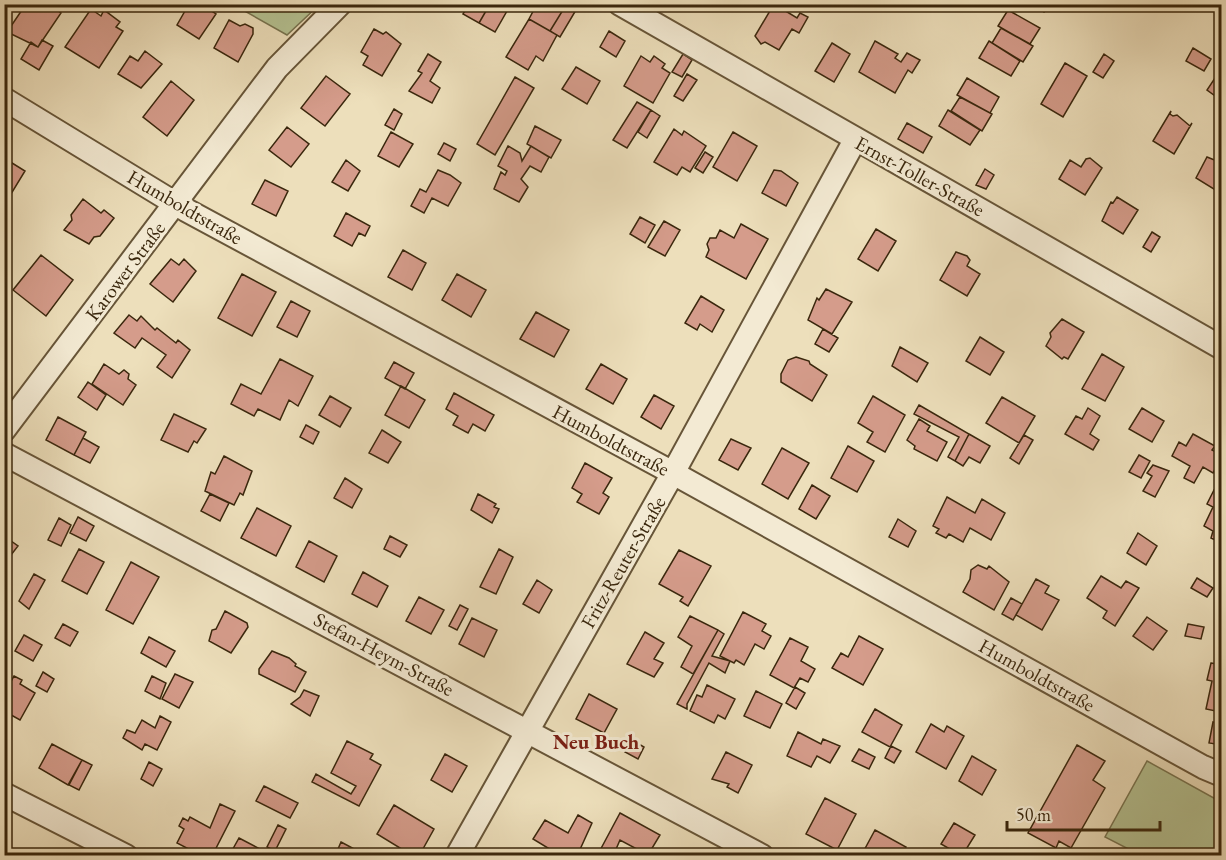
<svg xmlns="http://www.w3.org/2000/svg" width="1226" height="860" font-family="'EB Garamond',serif">
	<style>
		.green { fill: #b5c292; stroke: #787450; stroke-width: 1.5 }
		.building { fill: #d59c8b; stroke: #3a270d; stroke-width: 1.5 }
		.lines { fill: none; stroke-linecap: round; stroke-linejoin: round }
		.street-casing { stroke: #675538; stroke-width: 26 }
		.path { stroke: #3a270d; stroke-width: 4; stroke-dasharray: 1.5 3; stroke-linecap: butt }
		.street { stroke: #f3ead3; stroke-width: 22 }
		.labels { text-anchor: middle; dominant-baseline: central; stroke-width: 6; stroke-linejoin: round; paint-order: stroke }
		.street-label { font-size: 20px; fill: #3a270d; stroke: #f3ead3 }
		.neighbourhood-label { font-size: 21px; font-weight: bold; fill: #7a1f14; stroke: #f3ead3 }
	</style>
	<rect width="100%" height="100%" fill="#eddfbb"/>
	<filter id="stains"><feTurbulence type="fractalNoise" baseFrequency=".00333" numOctaves="4"/><feColorMatrix values="0 0 0 0 .2 0 0 0 0 .09 0 0 0 0 .02 0 0 0 .5 -.17"/></filter>
	<radialGradient id="worn" r=".72"><stop offset=".6" stop-color="#630" stop-opacity="0"/><stop offset="1" stop-color="#630" stop-opacity=".3"/></radialGradient>
	<path class="green" d="M 234,5 L 319,5 L 287,35 Z
		M 1147,761 L 1221,802 L 1221,855 L 1140,855 L 1105,837 Z"/>
	<path class="building" d="M 26,4 L 39,4 L 45,8 L 48,4 L 61,13 L 38,47 L 7,32 Z
		M 189,4 L 201,4 L 216,14 L 199,39 L 177,25 Z
		M 469,4 L 490,4 L 479,23 L 463,14 Z
		M 490,4 L 511,4 L 495,32 L 479,23 Z
		M 537,4 L 566,5 L 550,31 L 529,19 Z
		M 774,4 L 797,18 L 800,13 L 808,17 L 799,33 L 792,29 L 779,50 L 765,42 L 761,44 L 755,36 Z
		M 1031,4 L 1048,4 L 1044,12 Z
		M 566,5 L 576,10 L 560,37 L 550,31 Z
		M 91,9 L 101,16 L 104,10 L 120,22 L 116,27 L 123,31 L 99,68 L 65,47 Z
		M 1008,10 L 1040,28 L 1030,44 L 998,26 Z
		M 529,19 L 557,35 L 543,61 L 536,56 L 528,70 L 506,57 Z
		M 229,20 L 240,26 L 245,24 L 253,28 L 253,34 L 238,62 L 214,48 Z
		M 1001,28 L 1033,46 L 1023,62 L 992,43 Z
		M 374,29 L 383,34 L 386,32 L 401,44 L 382,76 L 363,65 L 368,56 L 361,52 Z
		M 609,31 L 625,41 L 616,57 L 600,47 Z
		M 42,40 L 53,46 L 39,70 L 21,59 L 31,42 L 38,47 Z
		M 875,41 L 898,54 L 895,58 L 901,62 L 907,53 L 920,60 L 912,73 L 908,70 L 895,93 L 859,72 Z
		M 989,41 L 1020,61 L 1011,76 L 979,58 Z
		M 832,43 L 850,54 L 834,82 L 815,71 Z
		M 1193,48 L 1211,59 L 1204,71 L 1186,61 Z
		M 145,51 L 162,64 L 141,88 L 118,74 L 130,56 L 138,61 Z
		M 428,54 L 441,62 L 430,81 L 440,88 L 432,103 L 409,91 L 422,73 L 418,71 Z
		M 683,54 L 692,60 L 682,77 L 672,72 Z
		M 1104,54 L 1114,61 L 1103,78 L 1093,72 Z
		M 641,56 L 650,62 L 654,56 L 665,64 L 662,68 L 670,73 L 653,103 L 624,86 Z
		M 1065,63 L 1087,76 L 1063,117 L 1041,104 Z
		M 576,67 L 600,81 L 587,104 L 562,89 Z
		M 687,74 L 697,80 L 683,101 L 674,96 Z
		M 1217,75 L 1222,78 L 1222,93 L 1218,98 L 1207,90 Z
		M 326,76 L 350,94 L 325,126 L 301,108 Z
		M 515,77 L 534,88 L 495,155 L 477,144 Z
		M 967,78 L 999,97 L 990,113 L 957,95 Z
		M 171,81 L 194,100 L 167,136 L 143,117 Z
		M 960,97 L 992,114 L 982,131 L 951,111 Z
		M 637,102 L 651,110 L 627,148 L 613,140 Z
		M 394,109 L 402,114 L 394,130 L 385,125 Z
		M 651,110 L 660,116 L 647,138 L 638,132 Z
		M 948,110 L 980,130 L 970,145 L 939,126 Z
		M 1171,111 L 1170,114 L 1173,116 L 1177,115 L 1190,126 L 1192,123 L 1174,154 L 1153,141 Z
		M 907,123 L 932,137 L 923,153 L 898,139 Z
		M 535,126 L 561,140 L 551,158 L 527,144 Z
		M 287,127 L 309,144 L 291,167 L 269,150 Z
		M 674,129 L 682,135 L 684,131 L 706,146 L 690,172 L 682,167 L 677,175 L 654,162 Z
		M 391,132 L 413,144 L 399,167 L 378,156 Z
		M 733,132 L 757,146 L 737,181 L 713,167 Z
		M 444,143 L 456,149 L 450,161 L 438,154 Z
		M 508,146 L 520,153 L 522,161 L 531,146 L 549,157 L 541,172 L 530,166 L 521,179 L 528,187 L 519,202 L 494,189 L 501,172 L 505,175 L 507,171 L 498,166 Z
		M 705,152 L 713,157 L 703,173 L 695,168 Z
		M 1207,157 L 1222,163 L 1222,182 L 1217,191 L 1196,178 Z
		M 4,158 L 25,171 L 11,194 L 4,190 Z
		M 1090,158 L 1102,168 L 1085,195 L 1059,179 L 1070,160 L 1081,167 L 1086,159 Z
		M 346,160 L 360,171 L 348,191 L 332,182 Z
		M 985,169 L 994,175 L 986,189 L 976,185 Z
		M 438,170 L 450,175 L 461,183 L 448,206 L 432,198 L 424,213 L 411,206 L 420,189 L 426,192 Z
		M 774,170 L 781,171 L 798,183 L 786,206 L 762,193 Z
		M 265,180 L 288,191 L 276,216 L 252,204 Z
		M 1117,197 L 1138,210 L 1123,234 L 1102,221 L 1111,202 L 1113,203 Z
		M 83,199 L 101,213 L 104,210 L 114,218 L 100,236 L 94,237 L 89,244 L 64,230 L 72,220 L 71,215 Z
		M 346,213 L 370,226 L 365,236 L 359,233 L 352,246 L 334,236 Z
		M 640,217 L 655,225 L 645,243 L 630,234 Z
		M 664,221 L 680,230 L 665,256 L 648,247 Z
		M 741,224 L 768,239 L 746,279 L 706,257 L 709,250 L 707,244 L 710,238 L 716,238 L 720,230 L 734,238 Z
		M 876,229 L 896,241 L 878,271 L 858,259 Z
		M 1152,232 L 1160,237 L 1151,252 L 1143,247 Z
		M 403,250 L 426,263 L 412,290 L 388,277 Z
		M 956,252 L 967,256 L 970,260 L 967,266 L 980,274 L 967,296 L 940,280 Z
		M 41,255 L 73,280 L 46,316 L 13,290 Z
		M 171,259 L 179,265 L 184,259 L 196,271 L 173,302 L 150,284 Z
		M 242,274 L 276,292 L 252,336 L 218,318 Z
		M 457,274 L 486,290 L 471,317 L 442,300 Z
		M 826,289 L 852,302 L 832,334 L 808,320 L 817,298 L 819,300 Z
		M 701,296 L 724,310 L 712,332 L 700,324 L 697,330 L 685,323 Z
		M 291,301 L 310,311 L 297,337 L 277,327 Z
		M 536,312 L 569,330 L 554,357 L 520,339 Z
		M 129,315 L 137,321 L 141,316 L 155,330 L 157,328 L 176,343 L 178,340 L 190,350 L 172,378 L 157,367 L 166,355 L 142,338 L 135,348 L 114,333 Z
		M 1062,319 L 1084,332 L 1068,359 L 1064,357 L 1062,359 L 1046,346 L 1051,337 L 1050,333 Z
		M 823,329 L 838,338 L 829,352 L 815,344 Z
		M 980,337 L 1004,352 L 990,375 L 966,361 Z
		M 900,347 L 928,363 L 917,382 L 892,366 Z
		M 1102,354 L 1124,367 L 1105,401 L 1082,389 Z
		M 796,357 L 809,361 L 810,364 L 827,375 L 812,401 L 781,382 L 781,374 L 788,360 Z
		M 280,359 L 313,376 L 298,406 L 289,400 L 280,420 L 258,409 L 254,416 L 231,404 L 241,384 L 261,394 Z
		M 394,362 L 414,373 L 405,389 L 385,378 Z
		M 104,364 L 119,374 L 124,370 L 129,374 L 128,379 L 136,385 L 123,405 L 92,384 Z
		M 601,364 L 627,379 L 613,404 L 586,389 Z
		M 88,382 L 106,395 L 97,410 L 78,397 Z
		M 401,386 L 425,400 L 409,428 L 385,415 Z
		M 454,393 L 494,415 L 485,431 L 473,424 L 468,433 L 453,425 L 458,416 L 446,409 Z
		M 654,395 L 674,406 L 661,429 L 641,417 Z
		M 330,396 L 351,408 L 340,427 L 319,415 Z
		M 873,396 L 905,415 L 885,452 L 867,442 L 873,432 L 858,423 Z
		M 1002,397 L 1035,416 L 1019,443 L 986,423 Z
		M 919,405 L 969,434 L 955,461 L 948,457 L 959,437 L 914,414 Z
		M 1088,408 L 1100,416 L 1090,434 L 1099,440 L 1093,450 L 1065,434 L 1076,416 L 1082,419 Z
		M 1142,408 L 1164,421 L 1152,442 L 1129,429 Z
		M 174,414 L 206,429 L 197,443 L 194,441 L 188,452 L 161,440 Z
		M 58,417 L 86,432 L 74,455 L 46,440 Z
		M 919,419 L 930,426 L 927,431 L 947,442 L 937,461 L 914,449 L 915,446 L 907,440 Z
		M 306,425 L 319,432 L 313,444 L 300,437 Z
		M 382,430 L 401,442 L 388,463 L 369,453 Z
		M 969,434 L 990,446 L 980,463 L 969,457 L 963,466 L 955,461 Z
		M 1193,434 L 1215,446 L 1212,450 L 1222,455 L 1213,473 L 1203,467 L 1194,483 L 1184,478 L 1190,466 L 1172,456 L 1179,442 L 1186,446 Z
		M 1024,435 L 1033,440 L 1019,464 L 1010,458 Z
		M 83,438 L 99,447 L 90,463 L 74,455 Z
		M 731,439 L 751,448 L 738,470 L 719,460 Z
		M 848,446 L 874,461 L 857,492 L 831,478 Z
		M 782,448 L 809,463 L 788,499 L 762,484 Z
		M 1139,455 L 1150,461 L 1141,478 L 1129,472 Z
		M 224,456 L 252,471 L 243,495 L 240,493 L 234,505 L 205,491 L 211,472 L 215,474 Z
		M 585,463 L 612,478 L 603,493 L 609,497 L 599,514 L 577,502 L 582,494 L 572,488 Z
		M 1153,465 L 1169,471 L 1155,497 L 1143,491 L 1152,476 L 1147,473 Z
		M 345,478 L 362,489 L 352,508 L 334,498 Z
		M 812,485 L 830,496 L 816,519 L 799,509 Z
		M 1214,490 L 1222,494 L 1222,543 L 1211,538 L 1213,531 L 1204,526 L 1213,507 L 1207,504 Z
		M 210,494 L 229,503 L 220,521 L 201,511 Z
		M 478,494 L 496,504 L 494,507 L 499,509 L 492,523 L 471,510 Z
		M 947,497 L 975,513 L 982,499 L 1005,513 L 991,540 L 970,528 L 963,542 L 949,534 L 946,538 L 936,533 L 939,529 L 933,526 Z
		M 257,508 L 291,526 L 276,556 L 241,538 Z
		M 78,517 L 94,526 L 86,541 L 70,533 Z
		M 59,518 L 71,525 L 61,546 L 48,540 Z
		M 898,519 L 916,531 L 908,547 L 889,537 Z
		M 1138,533 L 1157,546 L 1146,565 L 1127,553 Z
		M 4,536 L 18,546 L 4,564 Z
		M 390,536 L 407,545 L 400,557 L 384,549 Z
		M 309,541 L 337,556 L 324,582 L 296,567 Z
		M 79,549 L 104,562 L 87,594 L 62,581 Z
		M 499,549 L 513,557 L 496,594 L 480,587 Z
		M 679,550 L 711,566 L 688,606 L 680,601 L 683,597 L 659,584 Z
		M 131,562 L 159,577 L 133,624 L 106,610 Z
		M 978,565 L 987,569 L 989,566 L 1009,582 L 994,610 L 963,592 L 970,579 L 971,570 Z
		M 363,572 L 388,586 L 377,607 L 352,594 Z
		M 34,574 L 45,580 L 29,609 L 19,601 Z
		M 1101,576 L 1121,588 L 1126,581 L 1139,588 L 1115,626 L 1103,618 L 1107,611 L 1087,598 Z
		M 1197,578 L 1213,588 L 1207,597 L 1191,588 Z
		M 1036,579 L 1049,586 L 1045,593 L 1059,600 L 1042,630 L 1016,615 Z
		M 537,580 L 552,590 L 539,613 L 523,604 Z
		M 419,597 L 444,610 L 431,634 L 406,621 Z
		M 1011,598 L 1022,604 L 1013,620 L 1002,614 Z
		M 460,605 L 468,609 L 457,630 L 449,626 Z
		M 225,611 L 247,623 L 248,627 L 231,653 L 209,641 L 212,630 L 216,629 Z
		M 743,612 L 766,624 L 762,631 L 771,636 L 764,649 L 755,644 L 744,665 L 736,660 L 734,663 L 720,656 Z
		M 690,616 L 718,630 L 693,674 L 681,667 L 692,646 L 678,637 Z
		M 1147,617 L 1167,631 L 1153,650 L 1133,636 Z
		M 472,618 L 497,630 L 484,657 L 459,644 Z
		M 63,624 L 78,632 L 70,646 L 55,638 Z
		M 1188,624 L 1204,627 L 1201,639 L 1185,636 Z
		M 718,630 L 724,634 L 712,656 L 730,661 L 725,673 L 709,663 L 687,704 L 687,709 L 677,704 Z
		M 645,632 L 664,643 L 654,659 L 663,663 L 654,677 L 627,664 Z
		M 24,635 L 42,645 L 33,661 L 15,651 Z
		M 859,636 L 883,649 L 863,685 L 832,668 L 841,653 L 848,657 Z
		M 149,637 L 175,651 L 166,667 L 141,653 Z
		M 790,638 L 808,647 L 801,661 L 815,669 L 808,682 L 800,678 L 794,688 L 770,675 Z
		M 272,651 L 289,658 L 296,664 L 295,666 L 306,672 L 295,692 L 259,674 L 259,669 Z
		M 1211,663 L 1222,665 L 1222,718 L 1215,716 L 1216,711 L 1206,709 L 1212,681 L 1207,680 Z
		M 43,672 L 54,679 L 47,692 L 36,686 Z
		M 175,674 L 193,682 L 179,708 L 162,699 Z
		M 14,676 L 22,680 L 20,684 L 35,693 L 20,720 L 4,711 L 4,685 L 8,687 Z
		M 152,676 L 166,683 L 160,699 L 145,691 Z
		M 707,685 L 735,699 L 725,719 L 718,715 L 714,723 L 690,711 L 697,695 L 702,697 Z
		M 795,687 L 805,693 L 796,709 L 786,703 Z
		M 304,690 L 319,696 L 310,716 L 291,704 L 300,697 Z
		M 756,691 L 782,704 L 770,728 L 744,716 Z
		M 589,694 L 617,709 L 604,733 L 576,719 Z
		M 875,709 L 902,725 L 890,747 L 862,732 Z
		M 160,716 L 171,722 L 157,750 L 145,744 L 142,750 L 123,738 L 127,730 L 135,733 L 142,720 L 155,728 Z
		M 1213,722 L 1222,724 L 1222,745 L 1209,743 Z
		M 931,724 L 944,732 L 947,726 L 964,736 L 946,769 L 916,752 Z
		M 798,732 L 821,744 L 823,739 L 840,746 L 830,763 L 817,756 L 811,767 L 787,756 Z
		M 632,740 L 644,747 L 638,759 L 625,752 Z
		M 347,741 L 373,754 L 370,759 L 381,765 L 359,806 L 312,782 L 316,774 L 351,794 L 356,786 L 331,773 Z
		M 52,744 L 82,760 L 68,785 L 39,768 Z
		M 1077,745 L 1105,761 L 1093,780 L 1105,788 L 1071,848 L 1059,841 L 1056,848 L 1028,833 Z
		M 891,746 L 901,751 L 894,763 L 885,758 Z
		M 859,749 L 875,757 L 869,769 L 852,761 Z
		M 726,752 L 752,765 L 738,793 L 727,787 L 729,784 L 712,779 Z
		M 445,754 L 467,766 L 452,792 L 431,780 Z
		M 972,756 L 996,770 L 982,795 L 959,781 Z
		M 82,760 L 92,765 L 79,790 L 69,785 Z
		M 149,762 L 162,769 L 153,786 L 141,779 Z
		M 264,786 L 298,803 L 290,818 L 256,801 Z
		M 825,798 L 856,814 L 837,850 L 806,834 Z
		M 220,804 L 235,811 L 212,856 L 202,856 L 177,843 L 184,829 L 179,826 L 183,818 L 188,821 L 190,817 L 210,828 Z
		M 394,805 L 434,829 L 419,856 L 413,856 L 377,834 Z
		M 620,813 L 660,835 L 648,855 L 620,840 L 613,856 L 597,856 Z
		M 578,815 L 592,823 L 577,856 L 561,856 L 533,839 L 545,820 L 568,833 Z
		M 954,823 L 975,835 L 962,856 L 941,844 Z
		M 278,825 L 286,829 L 275,851 L 267,847 Z
		M 875,830 L 906,847 L 901,856 L 861,856 Z
		M 239,838 L 260,849 L 257,856 L 229,856 Z
		M 341,842 L 360,852 L 358,856 L 335,856 Z"/>
	<g class="lines">
		<defs>
			<path id="street" d="M 620,4 L 1222,348
				M 4,99 L 186,210 L 673,473 L 1203,767 L 1222,775
				M 4,430 L 277,68 L 340,4
				M 4,454 L 762,856
				M 4,794 L 126,856
				M 457,856 L 673,473 L 855,140"/>
		</defs>
		<use href="#street" class="street-casing"/>
		<path class="path" d="M 299,4 L 302,8"/>
		<use href="#street" class="street"/>
	</g>
	<g class="labels">
		<g class="street-label">
			<text transform="translate(920 176) rotate(29)">Ernst-Toller-Straße</text>
			<text transform="translate(185 207) rotate(30)">Humboldtstraße</text>
			<text transform="translate(125 271) rotate(-53)">Karower Straße</text>
			<text transform="translate(611 440) rotate(28)">Humboldtstraße</text>
			<text transform="translate(623 562) rotate(-60)">Fritz-Reuter-Straße</text>
			<text transform="translate(384 654) rotate(28)">Stefan-Heym-Straße</text>
			<text transform="translate(1037 675) rotate(29)">Humboldtstraße</text>
		</g>
		<g class="neighbourhood-label">
			<text x="596" y="741">Neu Buch</text>
		</g>
	</g>
	<rect width="1226" height="860" fill="none" stroke="#eddfbb" stroke-width="24"/>
	<rect x="6" y="6" width="1214" height="848" fill="none" stroke="#3a270d" stroke-width="3"/>
	<rect x="12" y="12" width="1202" height="836" fill="none" stroke="#3a270d" stroke-width="1.5"/>
	<path d="M1007 821v9h153v-9" fill="none" stroke="#3a270d" stroke-width="3"/>
	<text x="1016" y="821" font-size="18" fill="#3a270d" stroke="#f3ead3" stroke-width="4.5" paint-order="stroke">50 m</text>
	<rect width="100%" height="100%" filter="url(#stains)"/>
	<rect width="100%" height="100%" fill="url(#worn)"/>
</svg>
